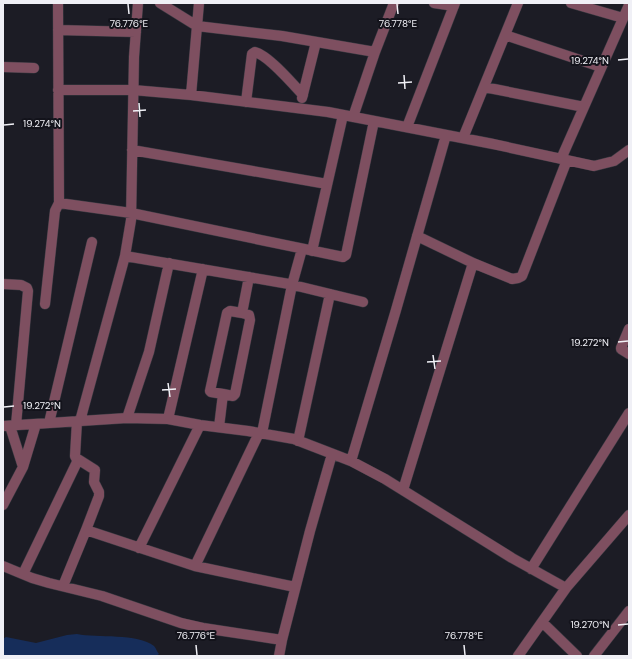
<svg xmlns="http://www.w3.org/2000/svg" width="632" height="659" font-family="'DM Sans',sans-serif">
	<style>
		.water { fill: #162d5a }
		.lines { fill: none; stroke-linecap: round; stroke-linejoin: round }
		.minor-casing { stroke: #3a3a42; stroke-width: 11 }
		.minor { stroke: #7e4f60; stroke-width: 10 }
		.ticks { fill: none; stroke: #f0f0f6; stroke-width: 1.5 }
		.ticks-label { font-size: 10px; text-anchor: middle; fill: #f0f0f6; stroke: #13131b; stroke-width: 4; stroke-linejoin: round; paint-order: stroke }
	</style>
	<rect width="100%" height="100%" fill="#1c1c25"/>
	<path class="water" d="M 77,634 C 97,638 138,633 154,646 C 156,648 157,652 159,654 L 156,656 L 3,656 L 3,639 L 6,637 L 36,643 L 67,635 Z"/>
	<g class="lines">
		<defs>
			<path id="minor" d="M 160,3 L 197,26 L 282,36 L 375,52
				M 434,3 L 454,6
				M 571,3 L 623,18
				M 58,30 L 136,32
				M 505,35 L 601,67
				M 3,67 L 34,68
				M 484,87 L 584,107
				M 58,90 L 133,90 L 191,95 L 328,112 L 493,144 L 594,166 L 614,161 L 629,150
				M 191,95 L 199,3
				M 302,98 L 316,42
				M 246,102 L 252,54 L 255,52 C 268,55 293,84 303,95
				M 353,117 L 375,52 L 394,3
				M 407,127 L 455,3
				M 463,138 L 518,3
				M 132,150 L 327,184
				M 561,159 L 629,5
				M 59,203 L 131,213 L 343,257 L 346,255 L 374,121
				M 417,236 L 473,263 L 512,279 L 518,278 L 522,276 L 567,160
				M 312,251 L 343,115
				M 125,256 L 289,284 L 363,302
				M 3,284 L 21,285 L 27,288 L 28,291 L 16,425
				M 45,304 L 55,211 L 59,203 L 58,3
				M 629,329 L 621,348 L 621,349 L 629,354
				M 223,394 L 211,392 L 210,391 L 227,313 L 230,311 L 242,313
				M 127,418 L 149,352 L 169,263
				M 168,419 L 203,269
				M 80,421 L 125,256 L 131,220 L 134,57 L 138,3
				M 49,423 L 92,242
				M 3,426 L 127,418 L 168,419 L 200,425 L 248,431 L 294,439 L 351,461 L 385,479 L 512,558 L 566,588
				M 10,426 L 23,467
				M 219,427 L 223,394 L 233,396 L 235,394 L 250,320 L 249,315 L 242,313 L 249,277
				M 262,433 L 292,285 L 302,249
				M 298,441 L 330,294
				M 351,461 L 396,310 L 446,135
				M 403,490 L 473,263
				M 3,505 L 23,467 L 36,424
				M 86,530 L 195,566 L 295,587
				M 139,548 L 200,425
				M 3,566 L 32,578 L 49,583 L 102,596 L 181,623 L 203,628 L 282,640
				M 195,566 L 259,433
				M 531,569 L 629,413
				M 23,574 L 78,460
				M 63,586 L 86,530 L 99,496 L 99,492 L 94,482 L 95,470 L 76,458 L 75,456 L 77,421
				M 542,622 L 577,656
				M 279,656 L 282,640 L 310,531 L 332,454
				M 518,656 L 566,588 L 629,515
				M 594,656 L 629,611"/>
		</defs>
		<use href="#minor" class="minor-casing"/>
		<use href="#minor" class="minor"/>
	</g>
	<path class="ticks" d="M 128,4 L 129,14M 397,4 L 398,14M 618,60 L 628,59M 404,75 L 405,89M 398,83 L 412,82M 139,103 L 140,117M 133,111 L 146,110M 4,125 L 14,124M 618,342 L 628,341M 433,355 L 435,369M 427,362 L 441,361M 168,383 L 170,397M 162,390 L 176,389M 4,407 L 14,406M 618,625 L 628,624M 196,645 L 197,655M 464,645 L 465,655"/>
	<g class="ticks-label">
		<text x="129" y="27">76.776°E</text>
		<text x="398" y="27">76.778°E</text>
		<text x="590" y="64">19.274°N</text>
		<text x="42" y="127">19.274°N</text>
		<text x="590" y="346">19.272°N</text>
		<text x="42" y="409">19.272°N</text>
		<text x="590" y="628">19.270°N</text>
		<text x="196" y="639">76.776°E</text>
		<text x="464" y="639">76.778°E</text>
	</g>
	<rect width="632" height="659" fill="none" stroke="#f0f0f6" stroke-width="8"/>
</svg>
